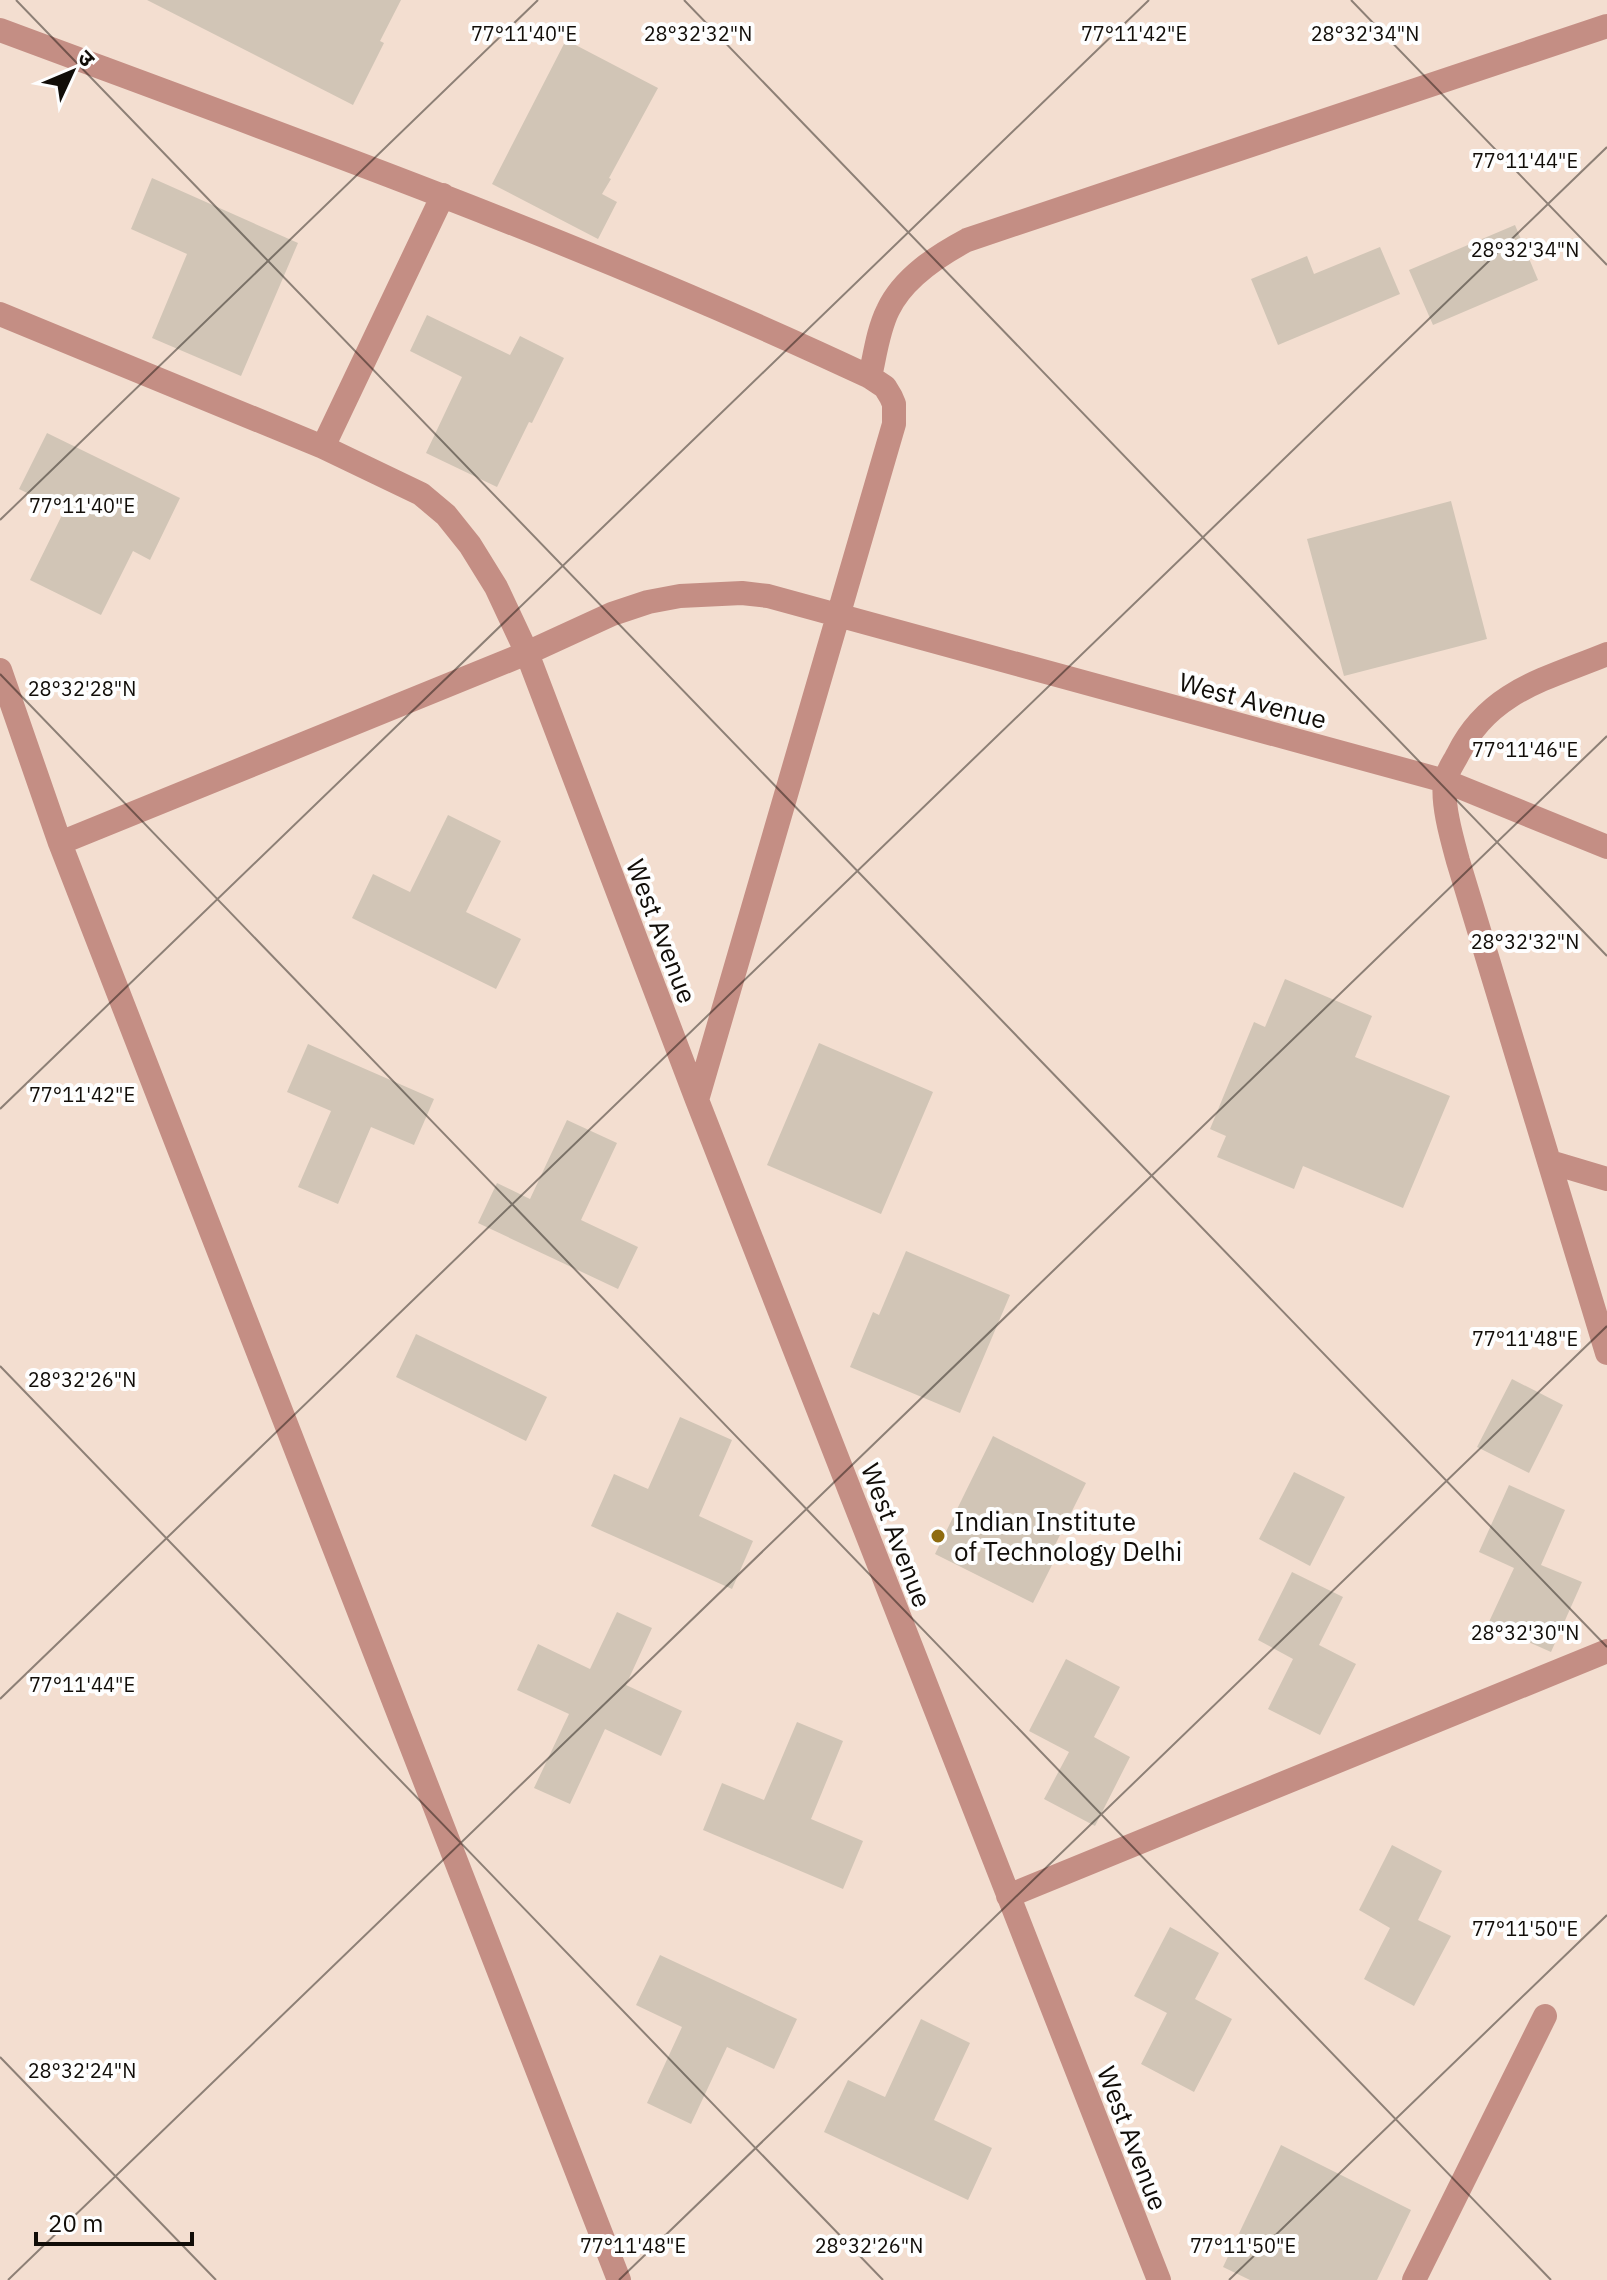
<svg xmlns="http://www.w3.org/2000/svg" width="1607" height="2280" font-family="'IBM Plex Sans','Noto Sans Devanagari',sans-serif">
	<style>
		.education { fill: #f3ded0 }
		.building { fill: #d1c5b6 }
		.lines { fill: none; stroke-linecap: round; stroke-linejoin: round }
		.lane { stroke: #c48e84; stroke-width: 24 }
		.ticks { fill: none; stroke: #110d08; stroke-width: 2; stroke-opacity: 0.45 }
		.poi-dot { fill: #8f6c10; stroke: #fefefe; stroke-width: 3 }
		.labels { text-anchor: middle; dominant-baseline: central; stroke-width: 8; stroke-linejoin: round; paint-order: stroke }
		.street-label { font-size: 26px; fill: #110d08; stroke: #fefefe }
		.poi-label { font-size: 26px; fill: #110d08; stroke: #fefefe; text-anchor: start }
		.ticks-label { font-size: 20px; text-anchor: middle; fill: #110d08; stroke: #fefefe; stroke-width: 8; stroke-linejoin: round; paint-order: stroke }
	</style>
	<rect width="100%" height="100%" fill="#fbeedf"/>
	<path class="education" d="M 0,0 L 1607,0 L 1607,2280 L 0,2280 Z"/>
	<path class="building" d="M 147,0 L 401,0 L 380,41 L 384,43 L 353,105 Z
		M 566,40 L 658,88 L 609,178 L 611,179 L 602,194 L 617,202 L 598,239 L 492,184 Z
		M 152,178 L 298,243 L 241,376 L 152,338 L 187,254 L 131,229 Z
		M 1515,225 L 1538,280 L 1433,325 L 1409,270 Z
		M 1380,247 L 1400,294 L 1278,345 L 1251,279 L 1307,256 L 1314,274 Z
		M 427,315 L 510,355 L 520,336 L 564,358 L 532,423 L 529,422 L 497,487 L 426,453 L 462,377 L 410,351 Z
		M 47,433 L 180,498 L 150,560 L 133,551 L 101,615 L 30,580 L 64,511 L 19,489 Z
		M 1451,501 L 1487,639 L 1344,676 L 1307,539 Z
		M 448,815 L 501,841 L 466,912 L 521,939 L 496,989 L 352,918 L 373,874 L 410,892 Z
		M 1285,979 L 1372,1016 L 1355,1057 L 1450,1096 L 1403,1208 L 1303,1166 L 1294,1189 L 1217,1157 L 1226,1136 L 1210,1129 L 1254,1022 L 1265,1027 Z
		M 819,1043 L 933,1092 L 881,1214 L 767,1165 Z
		M 308,1044 L 434,1099 L 414,1145 L 371,1127 L 338,1204 L 298,1187 L 331,1111 L 287,1092 Z
		M 567,1120 L 617,1143 L 581,1220 L 638,1247 L 618,1289 L 478,1223 L 497,1183 L 530,1199 Z
		M 906,1251 L 1010,1295 L 960,1413 L 850,1367 L 873,1312 L 879,1315 Z
		M 416,1334 L 547,1397 L 526,1441 L 396,1377 Z
		M 1512,1379 L 1563,1405 L 1529,1473 L 1477,1447 Z
		M 680,1417 L 732,1440 L 699,1516 L 753,1541 L 732,1589 L 591,1526 L 614,1474 L 648,1489 Z
		M 993,1436 L 1086,1483 L 1052,1551 L 1058,1553 L 1033,1603 L 935,1554 Z
		M 1294,1472 L 1345,1497 L 1310,1566 L 1259,1539 Z
		M 1509,1485 L 1565,1510 L 1541,1565 L 1582,1582 L 1551,1652 L 1488,1624 L 1514,1568 L 1479,1552 Z
		M 1292,1572 L 1343,1597 L 1319,1645 L 1356,1664 L 1320,1735 L 1268,1709 L 1293,1659 L 1258,1640 Z
		M 617,1612 L 652,1628 L 626,1685 L 682,1711 L 661,1756 L 605,1729 L 570,1804 L 534,1788 L 569,1714 L 517,1690 L 538,1644 L 590,1669 Z
		M 1066,1659 L 1120,1687 L 1094,1737 L 1130,1757 L 1095,1826 L 1044,1799 L 1069,1752 L 1029,1731 Z
		M 797,1722 L 843,1741 L 811,1819 L 863,1841 L 843,1889 L 703,1830 L 722,1783 L 764,1800 Z
		M 1392,1845 L 1442,1871 L 1418,1920 L 1451,1936 L 1414,2006 L 1364,1979 L 1390,1928 L 1359,1910 Z
		M 1170,1927 L 1219,1953 L 1195,1999 L 1232,2019 L 1194,2092 L 1141,2064 L 1167,2013 L 1134,1996 Z
		M 660,1955 L 797,2019 L 774,2069 L 727,2047 L 691,2124 L 647,2103 L 682,2027 L 636,2005 Z
		M 921,2019 L 970,2043 L 934,2120 L 992,2148 L 968,2200 L 824,2132 L 848,2080 L 885,2097 Z
		M 1281,2145 L 1411,2210 L 1377,2280 L 1250,2280 L 1223,2267 Z"/>
	<g class="lines">
		<path class="lane" d="M 0,30 C 293,139 587,244 870,377 L 885,387 L 891,397 L 894,404 L 894,424 L 697,1100
			M 0,314 L 323,447 L 421,494 L 446,515 L 470,545 L 496,587 L 527,653 L 697,1100 L 1159,2280
			M 870,377 C 875,355 878,330 888,310 C 903,278 937,256 967,240 L 1607,26
			M 323,447 L 443,195
			M 1607,654 C 1546,679 1489,691 1458,754 C 1454,762 1446,773 1445,782 C 1442,805 1452,839 1458,861 L 1607,1353
			M 0,670 L 60,843 L 619,2280
			M 60,843 L 527,653 L 612,614 L 648,602 L 680,596 L 742,593 L 768,596 L 1445,781 L 1607,847
			M 1550,1162 L 1607,1179
			M 1008,1896 L 1607,1651
			M 1414,2280 L 1545,2016"/>
	</g>
	<path class="ticks" d="M 16,0 L 1607,1647M 684,0 L 1607,956M 1351,0 L 1607,265M 0,520 L 538,0M 0,674 L 1551,2280M 0,1109 L 1149,0M 0,1366 L 883,2280M 0,1699 L 1607,147M 0,2057 L 216,2280M 8,2280 L 1607,736M 619,2280 L 1607,1326M 1229,2280 L 1607,1915"/>
	<circle class="poi-dot" cx="938" cy="1536" r="8"/>
	<g class="labels">
		<g class="street-label">
			<text transform="translate(1253 700) rotate(15)">West Avenue</text>
			<text transform="translate(662 931) rotate(69)">West Avenue</text>
			<text transform="translate(897 1535) rotate(69)">West Avenue</text>
			<text transform="translate(1133 2138) rotate(69)">West Avenue</text>
		</g>
		<g class="poi-label">
			<text x="954" y="1521">Indian Institute<tspan x="954" dy="30">of Technology Delhi</tspan></text>
		</g>
	</g>
	<g class="ticks-label">
		<text x="524" y="41">77°11'40"E</text>
		<text x="1134" y="41">77°11'42"E</text>
		<text x="698" y="41">28°32'32"N</text>
		<text x="1365" y="41">28°32'34"N</text>
		<text x="1525" y="168">77°11'44"E</text>
		<text x="1525" y="257">28°32'34"N</text>
		<text x="82" y="513">77°11'40"E</text>
		<text x="82" y="696">28°32'28"N</text>
		<text x="1525" y="757">77°11'46"E</text>
		<text x="1525" y="949">28°32'32"N</text>
		<text x="82" y="1102">77°11'42"E</text>
		<text x="1525" y="1346">77°11'48"E</text>
		<text x="82" y="1387">28°32'26"N</text>
		<text x="1525" y="1640">28°32'30"N</text>
		<text x="82" y="1692">77°11'44"E</text>
		<text x="1525" y="1936">77°11'50"E</text>
		<text x="82" y="2078">28°32'24"N</text>
		<text x="869" y="2253">28°32'26"N</text>
		<text x="633" y="2253">77°11'48"E</text>
		<text x="1243" y="2253">77°11'50"E</text>
	</g>
	<g transform="translate(72 72) rotate(46)" stroke="#fefefe" stroke-width="6" paint-order="stroke">
	<path d="M0-6L14 30L0 20L-14 30Z" fill="#110d08"/>
	<text y="-12" font-size="22" font-weight="bold" text-anchor="middle" fill="#110d08">उ</text>
	</g>
	<path d="M36 2232v12h156v-12" fill="none" stroke="#110d08" stroke-width="4"/>
	<text x="48" y="2232" font-size="24" fill="#110d08" stroke="#fefefe" stroke-width="6" paint-order="stroke">20 m</text>
</svg>
